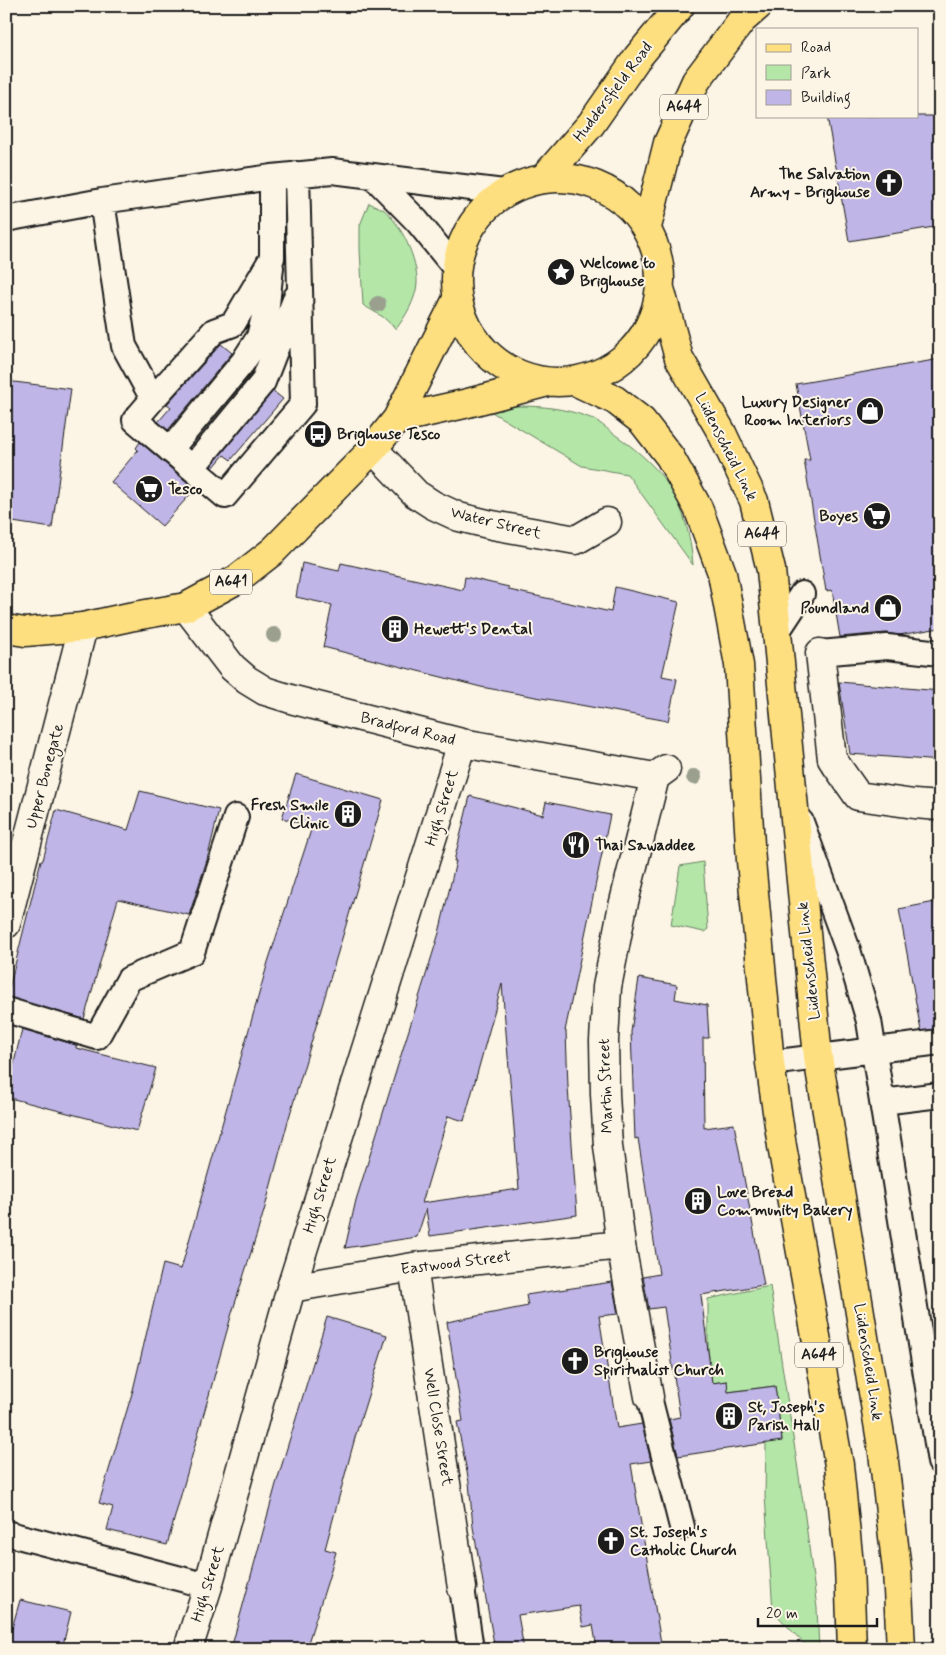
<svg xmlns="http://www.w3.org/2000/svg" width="946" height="1655" font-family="Mynerve,sans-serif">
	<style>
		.green { fill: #b3e6a7; stroke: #688162 }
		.building { fill: #bfb5e6; stroke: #1c1c1c; fill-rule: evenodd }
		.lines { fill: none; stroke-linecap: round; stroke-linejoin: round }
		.service-casing { stroke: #1c1c1c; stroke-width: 28 }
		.minor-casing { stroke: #1c1c1c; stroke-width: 31 }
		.primary-casing { stroke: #1c1c1c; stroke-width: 31 }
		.service { stroke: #fcf5e5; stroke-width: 24 }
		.minor { stroke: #fcf5e5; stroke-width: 28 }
		.primary { stroke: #fedf80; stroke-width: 28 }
		.tree { fill: #9a9f8e }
		.labels { text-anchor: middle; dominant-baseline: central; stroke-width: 4; stroke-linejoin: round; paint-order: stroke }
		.shield { fill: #fcf5e5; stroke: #5f5d58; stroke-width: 1 }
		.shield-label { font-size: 15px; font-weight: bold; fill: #1c1c1c }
		.street-label { font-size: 16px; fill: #1c1c1c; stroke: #fcf5e5 }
		.poi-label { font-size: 16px; font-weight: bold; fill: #1c1c1c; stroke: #fcf5e5; text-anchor: start }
	</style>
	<rect width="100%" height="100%" fill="#fcf5e5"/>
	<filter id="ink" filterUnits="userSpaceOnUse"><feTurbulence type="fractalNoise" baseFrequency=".02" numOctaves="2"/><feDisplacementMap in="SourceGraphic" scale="10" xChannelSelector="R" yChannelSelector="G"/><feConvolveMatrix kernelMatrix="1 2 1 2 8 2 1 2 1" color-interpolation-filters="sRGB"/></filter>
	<g filter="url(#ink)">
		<path class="green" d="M 369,203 C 373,205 379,207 383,209 C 401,223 418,260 417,283 C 416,299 406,316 396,329 L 383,317 L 363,305 L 360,250 L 360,225 Z
			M 517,406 C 543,406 563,408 588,417 C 598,420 608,430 617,436 C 667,471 688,504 693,565 L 627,474 L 582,466 L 490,411 Z
			M 703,862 L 708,929 L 704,932 L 671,925 L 680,866 Z
			M 770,1286 L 804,1509 L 817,1608 L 819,1649 L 809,1649 L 773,1611 L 765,1496 L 766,1443 L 782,1440 L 775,1386 L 728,1392 L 726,1381 L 712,1383 L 708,1349 L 708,1299 Z"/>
		<path class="building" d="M 827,116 L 935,116 L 940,142 L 940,226 L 849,241 Z
			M 221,344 L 232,353 L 168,430 L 158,422 L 171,407 L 167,404 Z
			M 940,359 L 940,628 L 899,635 L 886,633 L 840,637 L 832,590 L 826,591 L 804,460 L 810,460 L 796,384 Z
			M 6,381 L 71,389 L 52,528 L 6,521 Z
			M 273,391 L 283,399 L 231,460 L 224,455 L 213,468 L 211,466 Z
			M 140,442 L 195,489 L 162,526 L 111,482 L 138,450 L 136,448 Z
			M 302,563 L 339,571 L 341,563 L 463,590 L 465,577 L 509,587 L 509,590 L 611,612 L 615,587 L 679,602 L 662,676 L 677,679 L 668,721 L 481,687 L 323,647 L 332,605 L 296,597 Z
			M 839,682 L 940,691 L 940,761 L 850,754 Z
			M 296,774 L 383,800 L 288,1121 L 264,1211 L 232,1313 L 167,1545 L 107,1530 L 113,1507 L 99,1503 L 133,1390 L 163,1264 L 181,1269 L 268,962 L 312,827 L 282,818 Z
			M 140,791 L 219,810 L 207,860 L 189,915 L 118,899 L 84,1019 L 7,997 L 41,860 L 43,860 L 56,810 L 128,830 Z
			M 470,796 L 543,815 L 546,802 L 610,815 L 565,1031 L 566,1031 L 568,1087 L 577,1215 L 430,1236 L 426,1209 L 417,1237 L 345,1248 L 356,1200 L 439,933 L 456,861 L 454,861 ZM 502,984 L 519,1189 L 422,1203 L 448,1116 L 464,1121 Z
			M 935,902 L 940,931 L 940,1028 L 921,1031 L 899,909 Z
			M 639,978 L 677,985 L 675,999 L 707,1005 L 709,1038 L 703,1038 L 704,1128 L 734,1124 L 764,1285 L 701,1295 L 712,1383 L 727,1381 L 728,1392 L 775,1386 L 782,1441 L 678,1456 L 669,1419 L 680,1417 L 664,1307 L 649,1309 L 643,1277 L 659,1274 L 638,1138 L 635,1139 L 631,1032 Z
			M 22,1029 L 76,1045 L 76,1048 L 156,1068 L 137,1131 L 6,1097 Z
			M 612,1282 L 618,1314 L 599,1316 L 617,1428 L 642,1424 L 651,1461 L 631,1464 L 662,1649 L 597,1649 L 593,1625 L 583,1627 L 579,1606 L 518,1615 L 524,1649 L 495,1649 L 473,1527 L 469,1482 L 457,1422 L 463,1421 L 447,1322 L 528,1306 L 526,1295 Z
			M 327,1317 L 387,1335 L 356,1434 L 325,1549 L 336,1552 L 328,1580 L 306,1649 L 231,1649 L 276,1484 Z
			M 20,1600 L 71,1612 L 62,1649 L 6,1649 Z"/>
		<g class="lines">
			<defs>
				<path id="service" d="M 373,176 L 417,221 L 456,269
					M 102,201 L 124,346 L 153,399 L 214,331 L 233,324 L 272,258 L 272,177
					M 6,219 L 102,201 L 272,177 L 332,171 L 504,192
					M 153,399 L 135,420 L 225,496 L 303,404 L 297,174
					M 170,450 L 243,362 L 259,337 L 267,305 L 271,267
					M 192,468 L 263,382 L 296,297
					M 777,632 L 802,594
					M 820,653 L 887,647 L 940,653
					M 801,822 L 848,950 L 869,1021 L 940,1462
					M 6,1010 L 97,1037 L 129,979 L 192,952 L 236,817
					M 770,1063 L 940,1042
					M 882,1102 L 940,1095
					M 649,1397 L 682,1527
					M 6,1533 L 208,1586
					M 462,1588 L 471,1649"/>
				<path id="minor" d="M 373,449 L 416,494 L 433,505 L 459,517 L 492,525 L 576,540 L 607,522
					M 186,607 L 232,667 L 247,680 L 265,691 L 294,700 L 462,743 L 655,777 L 666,769
					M 820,653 L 832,759 L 858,796 L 914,804 L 940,806
					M 6,924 L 83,627
					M 413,1267 L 462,1588
					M 291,1288 L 413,1267 L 621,1245
					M 649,1397 L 621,1245 L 608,1146 L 605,1094 L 604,1041 L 607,987 L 622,910 L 655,777
					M 188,1649 L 208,1586 L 291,1288 L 462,743"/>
				<path id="primary" d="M456 280a102 102 0 1 1 204 0a102 102 0 1 1-204 0Z
					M 544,178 L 591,124 L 637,58 L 680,6
					M 647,227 L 668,143 L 696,81 L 742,20 L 758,6
					M 661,292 L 679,358 L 722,433 L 754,501 L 771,570 L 818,1057 L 883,1453 L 897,1570 L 901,1649
					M 577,382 L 615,400 L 642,421 L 670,457 L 698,508 L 722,573 L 739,665 L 751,861 L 770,1063 L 782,1146 L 839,1465 L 849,1565 L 852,1649
					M 397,419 L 464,404 L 544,383
					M 6,629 L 25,632 L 83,627 L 129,617 L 186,607 L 236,580 L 273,551 L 373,449 L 397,419 L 457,299"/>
			</defs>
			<use href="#service" class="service-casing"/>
			<use href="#minor" class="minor-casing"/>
			<use href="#primary" class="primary-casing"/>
			<use href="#service" class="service"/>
			<use href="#minor" class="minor"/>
			<use href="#primary" class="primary"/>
		</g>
		<g class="tree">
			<circle cx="378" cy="304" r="8"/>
			<circle cx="274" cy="635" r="8"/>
			<circle cx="694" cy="777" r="8"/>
		</g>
	</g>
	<defs>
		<symbol id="church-disc" viewBox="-11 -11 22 22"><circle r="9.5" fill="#1c1c1c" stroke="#fcf5e5"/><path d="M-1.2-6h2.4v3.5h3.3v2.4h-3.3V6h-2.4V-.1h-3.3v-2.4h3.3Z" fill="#fff"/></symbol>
		<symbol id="sight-disc" viewBox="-11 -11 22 22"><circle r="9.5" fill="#1c1c1c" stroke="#fcf5e5"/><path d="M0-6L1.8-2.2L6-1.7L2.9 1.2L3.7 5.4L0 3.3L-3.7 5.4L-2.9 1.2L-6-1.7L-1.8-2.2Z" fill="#fff"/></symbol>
		<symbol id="shop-disc" viewBox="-11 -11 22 22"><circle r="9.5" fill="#1c1c1c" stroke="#fcf5e5"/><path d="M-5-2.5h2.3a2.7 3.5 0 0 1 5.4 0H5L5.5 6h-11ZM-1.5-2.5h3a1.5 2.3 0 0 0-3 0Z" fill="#fff"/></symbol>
		<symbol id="bus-disc" viewBox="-11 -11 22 22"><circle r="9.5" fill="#1c1c1c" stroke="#fcf5e5"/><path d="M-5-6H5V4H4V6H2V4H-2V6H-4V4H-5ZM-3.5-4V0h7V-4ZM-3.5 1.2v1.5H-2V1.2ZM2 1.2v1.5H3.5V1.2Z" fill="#fff"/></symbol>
		<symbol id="supermarket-disc" viewBox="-11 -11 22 22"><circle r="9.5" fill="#1c1c1c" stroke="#fcf5e5"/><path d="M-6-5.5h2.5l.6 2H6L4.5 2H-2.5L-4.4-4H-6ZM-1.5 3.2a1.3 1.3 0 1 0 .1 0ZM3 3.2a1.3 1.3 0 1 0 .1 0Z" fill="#fff"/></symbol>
		<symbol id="building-disc" viewBox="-11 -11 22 22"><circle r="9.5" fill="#1c1c1c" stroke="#fcf5e5"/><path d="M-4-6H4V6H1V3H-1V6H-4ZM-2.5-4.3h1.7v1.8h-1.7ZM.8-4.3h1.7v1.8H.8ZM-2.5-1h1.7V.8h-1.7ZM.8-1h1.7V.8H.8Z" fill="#fff"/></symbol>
		<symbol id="restaurant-disc" viewBox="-11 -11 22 22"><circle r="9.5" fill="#1c1c1c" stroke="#fcf5e5"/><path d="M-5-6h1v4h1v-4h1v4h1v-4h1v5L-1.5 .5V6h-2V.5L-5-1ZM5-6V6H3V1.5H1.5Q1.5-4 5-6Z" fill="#fff"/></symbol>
	</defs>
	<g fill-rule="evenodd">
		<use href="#church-disc" x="873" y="167" width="32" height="32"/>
		<use href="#sight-disc" x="545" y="256" width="32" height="32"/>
		<use href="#shop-disc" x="854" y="395" width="32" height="32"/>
		<use href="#bus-disc" x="302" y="418" width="32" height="32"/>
		<use href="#supermarket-disc" x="133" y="473" width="32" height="32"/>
		<use href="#supermarket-disc" x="861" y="500" width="32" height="32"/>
		<use href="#shop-disc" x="872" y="592" width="32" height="32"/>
		<use href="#building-disc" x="379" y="613" width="32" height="32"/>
		<use href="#building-disc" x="332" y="798" width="32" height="32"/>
		<use href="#restaurant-disc" x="560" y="829" width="32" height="32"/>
		<use href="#building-disc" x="682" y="1185" width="32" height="32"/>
		<use href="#church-disc" x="559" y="1345" width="32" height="32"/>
		<use href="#building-disc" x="713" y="1400" width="32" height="32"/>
		<use href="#church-disc" x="595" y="1525" width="32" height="32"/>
	</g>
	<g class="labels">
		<g class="shield">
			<rect x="660" y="94.5" width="48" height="25" rx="4"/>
			<rect x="738" y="521.5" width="48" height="25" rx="4"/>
			<rect x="210" y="569.5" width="42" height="25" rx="4"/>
			<rect x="795" y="1342.5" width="48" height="25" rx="4"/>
		</g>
		<g class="shield-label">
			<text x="684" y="107">A644</text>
			<text x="762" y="534">A644</text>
			<text x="231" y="582">A641</text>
			<text x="819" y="1355">A644</text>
		</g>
		<g class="street-label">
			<text transform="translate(613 92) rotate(-53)">Huddersfield Road</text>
			<text transform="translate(726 447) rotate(63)">Lüdenscheid Link</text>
			<text transform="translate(496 523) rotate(14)">Water Street</text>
			<text transform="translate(408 729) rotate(14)">Bradford Road</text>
			<text transform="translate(45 776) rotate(-75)">Upper Bonegate</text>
			<text transform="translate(442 808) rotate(-73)">High Street</text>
			<text transform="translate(809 961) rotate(-96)">Lüdenscheid Link</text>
			<text transform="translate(606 1086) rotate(-92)">Martin Street</text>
			<text transform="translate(320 1195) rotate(-73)">High Street</text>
			<text transform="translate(456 1263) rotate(-7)">Eastwood Street</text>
			<text transform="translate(868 1362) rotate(81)">Lüdenscheid Link</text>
			<text transform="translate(438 1427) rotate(81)">Well Close Street</text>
			<text transform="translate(208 1584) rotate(-73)">High Street</text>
		</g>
		<g class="poi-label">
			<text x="870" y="174" text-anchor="end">The Salvation<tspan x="870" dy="18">Army - Brighouse</tspan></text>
			<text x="580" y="263">Welcome to<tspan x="580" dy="18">Brighouse</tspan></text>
			<text x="851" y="402" text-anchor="end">Luxury Designer<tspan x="851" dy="18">Room Interiors</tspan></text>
			<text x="337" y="434">Brighouse Tesco</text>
			<text x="168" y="489">Tesco</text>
			<text x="858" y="516" text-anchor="end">Boyes</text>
			<text x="869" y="608" text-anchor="end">Poundland</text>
			<text x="414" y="629">Hewett's Dental</text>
			<text x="329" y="805" text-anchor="end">Fresh Smile<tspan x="329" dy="18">Clinic</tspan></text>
			<text x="595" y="845">Thai Sawaddee</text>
			<text x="717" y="1192">Love Bread<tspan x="717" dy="18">Community Bakery</tspan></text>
			<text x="594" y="1352">Brighouse<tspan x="594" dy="18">Spiritualist Church</tspan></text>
			<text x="748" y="1407">St, Joseph's<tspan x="748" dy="18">Parish Hall</tspan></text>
			<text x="630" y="1532">St. Joseph's<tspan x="630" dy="18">Catholic Church</tspan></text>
		</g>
	</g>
	<rect width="946" height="1655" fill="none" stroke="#fcf5e5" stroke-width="25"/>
	<rect x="12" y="12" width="921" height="1630" fill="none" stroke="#1c1c1c" stroke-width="2" filter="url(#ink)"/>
	<rect x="756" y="28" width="162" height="90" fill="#fcf5e5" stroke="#a29e95"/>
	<rect x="766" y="44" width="25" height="8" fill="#fedf80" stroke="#a29e95"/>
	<text x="801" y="52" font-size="15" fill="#1c1c1c">Road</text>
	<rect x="766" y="65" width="25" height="15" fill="#b3e6a7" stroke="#a29e95"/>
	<text x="801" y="78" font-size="15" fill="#1c1c1c">Park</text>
	<rect x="766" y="90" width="25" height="15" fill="#bfb5e6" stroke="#a29e95"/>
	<text x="801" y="102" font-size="15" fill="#1c1c1c">Building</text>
	<path d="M758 1618v8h119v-8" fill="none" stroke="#1c1c1c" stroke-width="2.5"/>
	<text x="766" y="1618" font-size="15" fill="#1c1c1c" stroke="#fcf5e5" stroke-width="4" paint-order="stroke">20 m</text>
</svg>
